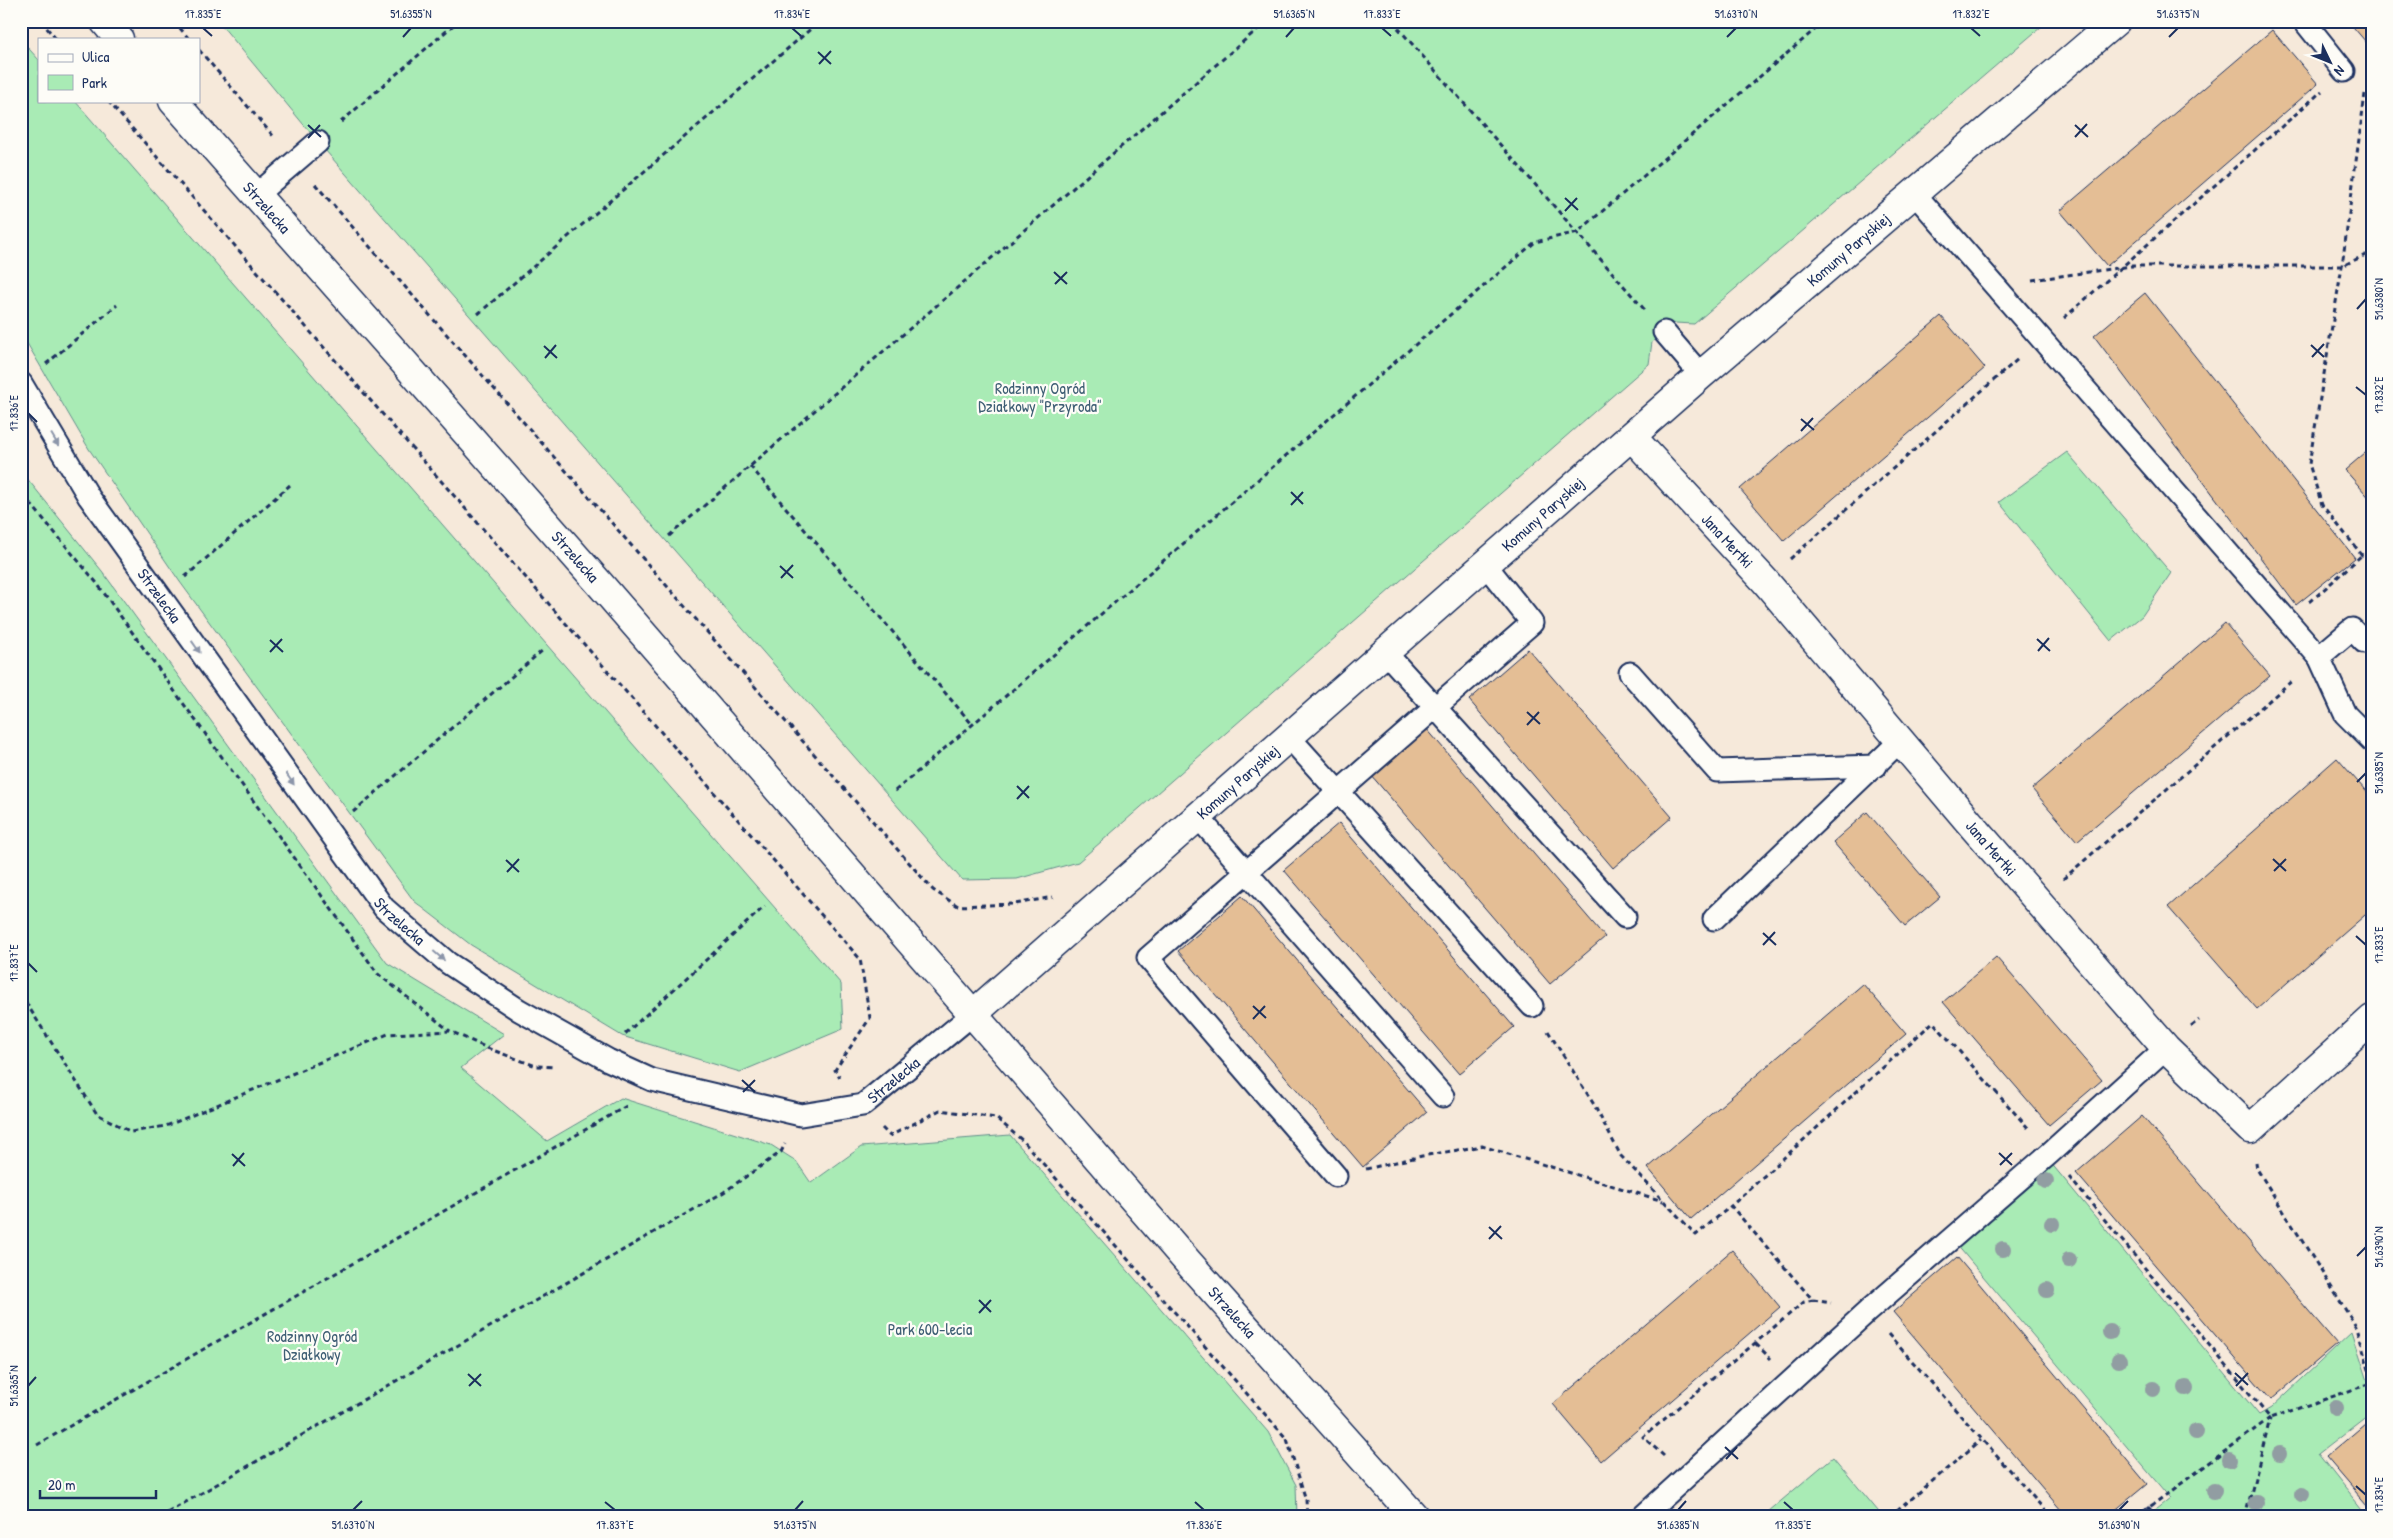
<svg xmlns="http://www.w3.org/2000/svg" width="2393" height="1538" font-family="'Patrick Hand',sans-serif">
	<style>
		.green { fill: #a9ebb5; stroke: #628d8a }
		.building { fill: #e4be95; stroke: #1b2f5e }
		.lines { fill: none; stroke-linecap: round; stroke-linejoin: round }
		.lane-casing { stroke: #1b2f5e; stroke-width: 25 }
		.street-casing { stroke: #1b2f5e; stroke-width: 31 }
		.secondary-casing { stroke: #1b2f5e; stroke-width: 31 }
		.path { stroke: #1b2f5e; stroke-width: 3; stroke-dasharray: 5 4; stroke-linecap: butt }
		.lane { stroke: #fdfcf7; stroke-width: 21 }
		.street { stroke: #fdfcf7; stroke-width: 28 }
		.secondary { stroke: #fdfcf7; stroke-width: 28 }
		.tree { fill: #919da2 }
		.oneway { fill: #8c96aa }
		.ticks { fill: none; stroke: #1b2f5e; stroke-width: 2 }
		.labels { text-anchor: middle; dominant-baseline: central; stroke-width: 4.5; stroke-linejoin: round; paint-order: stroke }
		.street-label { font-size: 16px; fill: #1b2f5e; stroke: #fdfcf7 }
		.park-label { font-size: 16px; fill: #3e5e74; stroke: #fdfcf7 }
		.neatline { fill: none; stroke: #1b2f5e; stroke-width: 2 }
		.ticks-label { font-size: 12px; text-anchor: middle; fill: #1b2f5e }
	</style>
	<rect width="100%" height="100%" fill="#f6e9da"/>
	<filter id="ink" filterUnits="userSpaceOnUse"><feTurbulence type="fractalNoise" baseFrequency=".02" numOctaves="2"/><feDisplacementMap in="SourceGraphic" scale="10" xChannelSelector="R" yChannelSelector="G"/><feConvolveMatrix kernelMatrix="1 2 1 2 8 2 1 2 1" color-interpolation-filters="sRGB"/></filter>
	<g filter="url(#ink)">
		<path class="green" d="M 218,21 L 2048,21 L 1694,324 L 1675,323 L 1652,342 L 1649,364 L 1078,862 L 1017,879 L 962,880 L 318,142 Z
			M 21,40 L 39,60 L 39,101 L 75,101 L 841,984 L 843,1029 L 740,1072 L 622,1036 L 471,945 L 414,901 L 180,582 L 89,449 L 21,333 Z
			M 2067,452 L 2171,573 L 2142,616 L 2111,641 L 1999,502 Z
			M 21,471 L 102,571 L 387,963 L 504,1034 L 461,1068 L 547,1141 L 621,1098 L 771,1145 L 796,1161 L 811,1183 L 861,1147 L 1010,1135 L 1268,1432 L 1296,1485 L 1297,1517 L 21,1517 Z
			M 2050,1162 L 2259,1415 L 2271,1408 L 2352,1332 L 2372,1393 L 2372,1412 L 2318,1454 L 2368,1517 L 2146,1517 L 2170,1498 L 1956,1244 Z
			M 1833,1457 L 1883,1517 L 1762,1517 Z"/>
		<path class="building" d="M 2348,21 L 2372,21 L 2372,49 Z
			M 2272,30 L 2318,84 L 2107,266 L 2060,211 Z
			M 2145,293 L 2355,558 L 2296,605 L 2094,336 Z
			M 1941,316 L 1985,368 L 1784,541 L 1740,489 Z
			M 2372,447 L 2372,501 L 2345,470 Z
			M 2225,623 L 2270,676 L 2077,841 L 2032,789 Z
			M 1528,649 L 1672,817 L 1613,868 L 1469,700 Z
			M 1426,728 L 1605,937 L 1550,984 L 1371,775 Z
			M 2337,758 L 2372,798 L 2372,909 L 2257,1009 L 2168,907 Z
			M 1867,812 L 1940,897 L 1905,926 L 1833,842 Z
			M 1339,823 L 1514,1027 L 1459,1074 L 1284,870 Z
			M 1242,896 L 1427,1112 L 1363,1167 L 1178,951 Z
			M 1996,957 L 2102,1080 L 2049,1125 L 1943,1002 Z
			M 1863,984 L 1906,1034 L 1691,1219 L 1648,1168 Z
			M 2142,1116 L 2337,1344 L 2271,1400 L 2076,1173 Z
			M 1732,1250 L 1780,1307 L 1601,1461 L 1553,1404 Z
			M 1957,1257 L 2147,1484 L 2107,1517 L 2067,1517 L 1893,1312 Z
			M 2372,1418 L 2372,1511 L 2326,1457 Z"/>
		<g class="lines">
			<defs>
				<g id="lane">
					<path d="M 2304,21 L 2344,71"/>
					<path d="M 1914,193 L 2319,657 L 2352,629 L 2364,642"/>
					<path d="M 255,196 L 318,142"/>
					<path d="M 1664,332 L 1701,375"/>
					<path id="s1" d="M 21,383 L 89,497 L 384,908 L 448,963 L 519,1010 L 608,1060 L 652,1080 L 801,1115 L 863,1105 L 973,1014"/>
					<path d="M 1385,652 L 1625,917"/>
					<path d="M 2319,657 L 2345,714 L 2372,741"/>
					<path d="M 1630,673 L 1717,771 L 1876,766"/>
					<path d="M 1289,737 L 1532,1006"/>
					<path d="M 1198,817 L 1443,1096"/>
					<path d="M 1714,919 L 1900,741"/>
					<path d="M 1336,1176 L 1148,958 L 1532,623 L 1485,564"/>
					<path d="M 1642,1517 L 1868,1311 L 2050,1153 L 2166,1048"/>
				</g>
				<g id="street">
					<path id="s2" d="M 1632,437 L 1765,581 L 1975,829 L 2166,1048 L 2250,1129 L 2372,1019"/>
					<path id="s3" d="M 973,1014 L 1701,375 L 2116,21"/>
				</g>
				<g id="secondary">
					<path d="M 104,21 L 119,39"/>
					<path id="s4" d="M 173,101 L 599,583 L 1187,1261 L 1415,1517"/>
				</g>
			</defs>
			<use href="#lane" class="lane-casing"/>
			<use href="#street" class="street-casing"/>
			<use href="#secondary" class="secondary-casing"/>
			<path class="path" d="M 41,21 L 56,39
				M 174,21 L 189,39
				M 1392,21 L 1644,309
				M 199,50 L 275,138
				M 2365,94 L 2342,266 L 2309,464 L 2322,505 L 2362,555 L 2372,551
				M 108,101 L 860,959 L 870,1018 L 835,1070 L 840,1077
				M 341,122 L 458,21
				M 315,184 L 933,890 L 958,906 L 1015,904 L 1053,897
				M 2032,280 L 2132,266 L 2342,266 L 2372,252
				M 478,314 L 820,21
				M 2064,318 L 2322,91
				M 46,364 L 117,305
				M 750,466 L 972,724
				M 30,503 L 96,582 L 378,974 L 450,1031
				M 669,536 L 1267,21
				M 1790,559 L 2018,359
				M 185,577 L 290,485
				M 2310,602 L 2362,555
				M 895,791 L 1535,242 L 1578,232 L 1825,21
				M 353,812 L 543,650
				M 2063,879 L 2294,679
				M 21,995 L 97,1114 L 131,1132 L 166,1126 L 388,1034 L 450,1031 L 487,1048 L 536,1066 L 554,1067
				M 2191,1026 L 2199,1020
				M 1548,1031 L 1593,1103 L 1621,1156 L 1696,1235 L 1731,1206
				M 625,1034 L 765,906
				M 882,1128 L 890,1136 L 940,1110 L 996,1118 L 1023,1141 L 1287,1439 L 1306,1500 L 1307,1517
				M 2256,1162 L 2257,1169 L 2357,1328 L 2372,1380
				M 1366,1169 L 1422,1156 L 1482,1146 L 1663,1201
				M 2069,1177 L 2270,1418 L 2372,1383
				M 1813,1300 L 1831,1303
				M 1888,1334 L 2051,1517
				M 1756,1344 L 1771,1359
				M 37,1445 L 630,1104
				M 1664,1456 L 1643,1437 L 1804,1302 L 1813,1300 L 1731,1206 L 1933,1022 L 2030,1130
				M 2148,1507 L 2157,1517
				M 160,1517 L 724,1192 L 781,1152 L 785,1144
				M 1890,1517 L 1981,1440
				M 2136,1517 L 2270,1418
				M 2245,1517 L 2270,1419"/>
			<use href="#lane" class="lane"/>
			<use href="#street" class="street"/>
			<use href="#secondary" class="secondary"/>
		</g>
		<g class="tree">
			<circle cx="2046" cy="1181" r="8"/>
			<circle cx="2052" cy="1224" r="8"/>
			<circle cx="2003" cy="1249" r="8"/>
			<circle cx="2069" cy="1260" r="8"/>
			<circle cx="2047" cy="1290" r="8"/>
			<circle cx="2110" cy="1332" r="8"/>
			<circle cx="2119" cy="1360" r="8"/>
			<circle cx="2186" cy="1388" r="8"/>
			<circle cx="2153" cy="1389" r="8"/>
			<circle cx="2336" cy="1408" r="8"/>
			<circle cx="2196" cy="1432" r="8"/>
			<circle cx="2280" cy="1454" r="8"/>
			<circle cx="2229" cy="1460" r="8"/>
			<circle cx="2214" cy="1491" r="8"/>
			<circle cx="2302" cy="1494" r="8"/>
			<circle cx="2256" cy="1503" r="8"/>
		</g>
		<defs><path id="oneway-solid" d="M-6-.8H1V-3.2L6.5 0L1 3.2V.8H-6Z" transform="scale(1.25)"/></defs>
		<g class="oneway">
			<use href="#oneway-solid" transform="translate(55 440) rotate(59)"/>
			<use href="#oneway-solid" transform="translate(196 647) rotate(55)"/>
			<use href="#oneway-solid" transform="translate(290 779) rotate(55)"/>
			<use href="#oneway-solid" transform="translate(439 956) rotate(41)"/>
		</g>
	</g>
	<path class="ticks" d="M 203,28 L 212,36M 792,28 L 801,36M 1382,28 L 1391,36M 1971,28 L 1980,36M 403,37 L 411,28M 1286,37 L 1294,28M 1727,37 L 1736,28M 2169,37 L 2178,28M 818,52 L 831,64M 819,64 L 831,51M 308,125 L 321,137M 2075,125 L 2088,137M 2075,137 L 2087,124M 308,138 L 320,125M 1565,198 L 1578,210M 1565,211 L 1577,198M 1054,272 L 1067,284M 1055,284 L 1067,272M 2357,309 L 2366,299M 2311,345 L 2324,357M 544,346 L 557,358M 2312,357 L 2324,344M 545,358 L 556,345M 2356,387 L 2366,395M 28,413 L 37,422M 1801,419 L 1814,430M 1801,431 L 1813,418M 1291,492 L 1303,504M 1291,505 L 1303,492M 780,566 L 793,578M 781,578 L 793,565M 2037,639 L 2050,651M 270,640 L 283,652M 2038,651 L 2049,638M 270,652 L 282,639M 1527,712 L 1540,724M 1527,725 L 1539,712M 2357,782 L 2366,773M 1017,786 L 1029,798M 1017,799 L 1029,786M 2273,859 L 2286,871M 506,860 L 519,872M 2274,871 L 2286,859M 507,872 L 519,859M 1763,933 L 1776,945M 2356,936 L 2366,945M 1763,945 L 1775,932M 28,963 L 37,972M 1253,1006 L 1266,1018M 1253,1019 L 1265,1006M 742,1080 L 755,1092M 743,1092 L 755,1080M 1999,1153 L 2012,1165M 232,1154 L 245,1166M 2000,1165 L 2012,1153M 233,1166 L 244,1153M 1489,1227 L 1502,1239M 1489,1239 L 1501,1226M 2357,1256 L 2366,1247M 979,1300 L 991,1312M 979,1313 L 991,1300M 2235,1373 L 2248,1385M 468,1374 L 481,1386M 28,1386 L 36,1377M 469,1386 L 481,1374M 2236,1386 L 2248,1373M 1725,1447 L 1738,1459M 1726,1459 L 1737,1447M 2356,1486 L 2366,1495M 605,1502 L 615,1510M 1195,1502 L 1204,1510M 1784,1502 L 1793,1510M 353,1510 L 362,1501M 795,1510 L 803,1501M 1678,1510 L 1686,1501M 2119,1510 L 2128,1501"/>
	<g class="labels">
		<g class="street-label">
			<text stroke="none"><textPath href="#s4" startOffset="142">Strzelecka</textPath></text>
			<text stroke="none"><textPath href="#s3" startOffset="1162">Komuny Paryskiej</textPath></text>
			<text stroke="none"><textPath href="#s3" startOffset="758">Komuny Paryskiej</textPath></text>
			<text stroke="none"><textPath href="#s2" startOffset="141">Jana Mertki</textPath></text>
			<text stroke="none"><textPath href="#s4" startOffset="608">Strzelecka</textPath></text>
			<text stroke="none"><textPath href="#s1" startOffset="254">Strzelecka</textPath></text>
			<text stroke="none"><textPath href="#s3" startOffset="352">Komuny Paryskiej</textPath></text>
			<text stroke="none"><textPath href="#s2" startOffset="546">Jana Mertki</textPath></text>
			<text stroke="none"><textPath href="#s1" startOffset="659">Strzelecka</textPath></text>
			<text stroke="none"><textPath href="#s1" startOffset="1214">Strzelecka</textPath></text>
			<text stroke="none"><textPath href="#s4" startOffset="1609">Strzelecka</textPath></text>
		</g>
		<g class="park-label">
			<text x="1040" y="388">Rodzinny Ogród<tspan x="1040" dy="18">Działkowy "Przyroda"</tspan></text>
			<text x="930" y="1329">Park 600-lecia</text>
			<text x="312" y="1336">Rodzinny Ogród<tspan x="312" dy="18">Działkowy</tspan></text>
		</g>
	</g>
	<rect width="2393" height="1538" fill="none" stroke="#fdfcf7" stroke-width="55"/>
	<rect x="38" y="38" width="162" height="65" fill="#fdfcf7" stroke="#a3aaba"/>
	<rect x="48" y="54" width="25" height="8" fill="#fdfcf7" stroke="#a3aaba"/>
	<text x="82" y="62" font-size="15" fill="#1b2f5e">Ulica</text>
	<rect x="48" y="75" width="25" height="15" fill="#a9ebb5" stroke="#a3aaba"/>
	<text x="82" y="88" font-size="15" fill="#1b2f5e">Park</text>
	<g transform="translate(2330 62) rotate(133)" stroke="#fdfcf7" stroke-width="4" paint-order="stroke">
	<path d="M0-4L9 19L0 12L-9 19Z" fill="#1b2f5e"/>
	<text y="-8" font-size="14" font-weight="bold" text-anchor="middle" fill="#1b2f5e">N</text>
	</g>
	<path d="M40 1490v8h116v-8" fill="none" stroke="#1b2f5e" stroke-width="2.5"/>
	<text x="48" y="1490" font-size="15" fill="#1b2f5e" stroke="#fdfcf7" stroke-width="4" paint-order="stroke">20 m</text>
	<rect x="28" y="28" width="2338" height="1482" class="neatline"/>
	<g class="ticks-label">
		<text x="203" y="18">17.835°E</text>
		<text x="411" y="18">51.6355°N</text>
		<text x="792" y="18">17.834°E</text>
		<text x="1294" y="18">51.6365°N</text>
		<text x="1382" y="18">17.833°E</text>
		<text x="1736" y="18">51.6370°N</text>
		<text x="1971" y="18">17.832°E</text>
		<text x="2178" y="18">51.6375°N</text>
		<text transform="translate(2379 299) rotate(-90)" y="4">51.6380°N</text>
		<text transform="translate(2379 395) rotate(-90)" y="4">17.832°E</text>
		<text transform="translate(14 413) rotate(-90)" y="4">17.836°E</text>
		<text transform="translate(2379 773) rotate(-90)" y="4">51.6385°N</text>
		<text transform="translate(2379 945) rotate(-90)" y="4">17.833°E</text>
		<text transform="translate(14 963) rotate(-90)" y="4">17.837°E</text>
		<text transform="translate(2379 1247) rotate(-90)" y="4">51.6390°N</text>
		<text transform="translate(14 1386) rotate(-90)" y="4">51.6365°N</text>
		<text transform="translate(2379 1495) rotate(-90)" y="4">17.834°E</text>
		<text x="353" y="1529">51.6370°N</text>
		<text x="615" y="1529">17.837°E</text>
		<text x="795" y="1529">51.6375°N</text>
		<text x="1204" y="1529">17.836°E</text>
		<text x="1678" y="1529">51.6385°N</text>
		<text x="1793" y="1529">17.835°E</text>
		<text x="2119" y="1529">51.6390°N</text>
	</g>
</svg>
